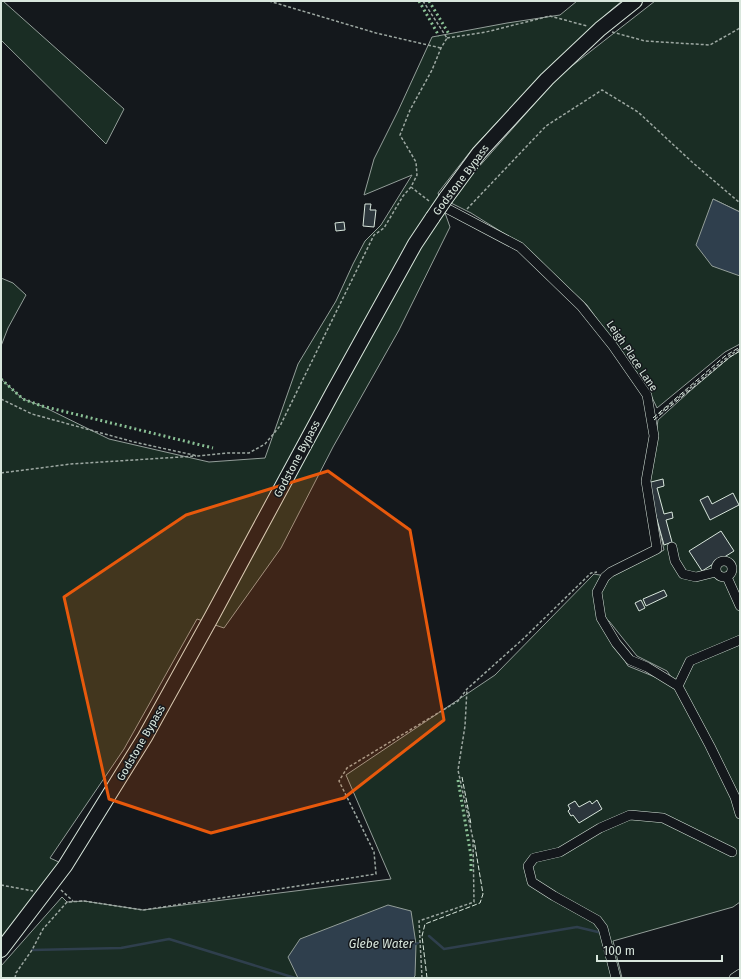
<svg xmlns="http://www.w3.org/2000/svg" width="741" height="979" font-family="'Fira Sans',sans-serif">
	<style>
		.green { fill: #1a2d24; stroke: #939e99; fill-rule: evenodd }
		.water { fill: #2f3f4d; stroke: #939e99 }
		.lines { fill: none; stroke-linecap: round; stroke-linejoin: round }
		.stream { stroke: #2f3f4d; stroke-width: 2.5 }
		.building { fill: #2c363c; stroke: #d8e6dc }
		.minor-casing { stroke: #d8e6dc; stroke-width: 10 }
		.highway-casing { stroke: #d8e6dc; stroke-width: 16 }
		.path { stroke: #9da8a2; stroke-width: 1.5; stroke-dasharray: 3 2; stroke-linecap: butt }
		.minor { stroke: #14181c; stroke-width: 9 }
		.highway { stroke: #14181c; stroke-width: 14 }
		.highway-bridge-casing { stroke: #d8e6dc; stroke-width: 16; stroke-linecap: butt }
		.highway-bridge { stroke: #14181c; stroke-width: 14 }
		.hedge { stroke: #8ac095; stroke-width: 3; stroke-dasharray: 2 3; stroke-linecap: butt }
		.fence { stroke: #d8e6dc; stroke-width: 1; stroke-dasharray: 5 2; stroke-linecap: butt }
		.marked { fill: #e8590c; fill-opacity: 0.2; stroke: #e8590c; stroke-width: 3; stroke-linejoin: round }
		.labels { text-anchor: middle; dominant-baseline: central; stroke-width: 3; stroke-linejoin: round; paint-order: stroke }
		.street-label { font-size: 11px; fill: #d8e6dc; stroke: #14181c }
		.water-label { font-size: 12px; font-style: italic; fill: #d8e6dc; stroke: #14181c }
	</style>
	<rect width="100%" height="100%" fill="#14181c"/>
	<path class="green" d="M 1,1 L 3,1 L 124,109 L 106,144 L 1,40 Z
		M 577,1 L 622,1 L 611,10 L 543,73 L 473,148 L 438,193 L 450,227 L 399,330 L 333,447 L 281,548 L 224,628 L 197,619 L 124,749 L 50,858 L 61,863 L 1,938 L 1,379 L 23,399 L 42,406 L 109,439 L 209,462 L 265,458 L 298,364 L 336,301 L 353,264 L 365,241 L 381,225 L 412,175 L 364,195 L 374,159 L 398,111 L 432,37 L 507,23 L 560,15 Z
		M 655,1 L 740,1 L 740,212 L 713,199 L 740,276 L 740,344 L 725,352 L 657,408 L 650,393 L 587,305 L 521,244 L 471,213 L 451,203 L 469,178 L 559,76 Z
		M 1,278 L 13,283 L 26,295 L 8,328 L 1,346 Z
		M 740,351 L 740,902 L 733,907 L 613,941 L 622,978 L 1,978 L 1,966 L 62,897 L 67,902 L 84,901 L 143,910 L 391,879 L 346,775 L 495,675 L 594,574 L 611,577 L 664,550 L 649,482 L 658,420 L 690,391 L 730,357 ZM 602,620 L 609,621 L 637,656 L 667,671 L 677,686 L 628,666 Z"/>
	<path class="water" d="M 713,199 L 740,212 L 740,276 L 712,266 L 696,245 Z
		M 388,905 L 411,911 L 416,944 L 415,976 L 413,978 L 298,978 L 288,957 L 300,939 Z"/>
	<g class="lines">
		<path class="stream" d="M 429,936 L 444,949 L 577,927 L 602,933
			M 416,944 L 418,943
			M 32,950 L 121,948 L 169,939 L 295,978"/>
	</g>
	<path class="building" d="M 365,204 L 371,204 L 370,210 L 376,210 L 374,227 L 363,226 Z
		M 344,222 L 345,230 L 336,231 L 335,223 Z
		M 663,479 L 664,486 L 657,488 L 664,514 L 672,512 L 673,518 L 666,520 L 672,542 L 664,545 L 647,483 Z
		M 733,493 L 739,505 L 710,520 L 700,500 L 708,496 L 712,504 Z
		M 721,531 L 734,551 L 702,571 L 689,551 Z
		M 664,590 L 667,596 L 646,606 L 643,599 Z
		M 641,600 L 645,608 L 639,611 L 635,603 Z
		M 597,800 L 602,809 L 579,823 L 573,815 L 571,816 L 568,811 L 570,809 L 568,805 L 575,801 L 579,807 L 590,801 L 592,804 Z"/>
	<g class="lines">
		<defs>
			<path id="minor" d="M 448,209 L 520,247 L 581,306 L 613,346 L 647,395 L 654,436 L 646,481 L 657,549 L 611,572 L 605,577 L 597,592 L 601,618 L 616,643 L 630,660 L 647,667 L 678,686 L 710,746 L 735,797 L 740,814
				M 672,547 L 675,561 L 683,574 L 696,577 L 716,572
				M716 569a8 8 0 1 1 16 0a8 8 0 1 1-16 0Z
				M 727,577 L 740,606
				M 678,686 L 690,661 L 740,640
				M 616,978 L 603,928 L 597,920 L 554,896 L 532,882 L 528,866 L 534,858 L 560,852 L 600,828 L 630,815 L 663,818 L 732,852
				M 734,978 L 740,974"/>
			<path id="highway" d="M 446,198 L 479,153 L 547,79 L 600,29 L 635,1
				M 1,950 L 65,866 L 145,737 L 211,618 L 333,392 L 415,244 L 433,217"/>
		</defs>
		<use href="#minor" class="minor-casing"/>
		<use href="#highway" class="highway-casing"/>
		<path class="path" d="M 269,1 L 376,33 L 441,48
			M 423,1 L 447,38
			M 612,32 L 645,41 L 710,45 L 740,28
			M 447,38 L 486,32 L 550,16 L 587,26
			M 429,201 L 411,187 L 417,175 L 416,162 L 400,135 L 410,110 L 432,70 L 441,48 L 447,38
			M 467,209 L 546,126 L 602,90 L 638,112 L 692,162 L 740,203
			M 1,399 L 32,414 L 134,442 L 198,456 L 228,453 L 249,453 L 265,444 L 280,426 L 374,235 L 384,228 L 403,196 L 411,187
			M 659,414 L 730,355 L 740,349
			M 1,473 L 71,464 L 196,456
			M 1,885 L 33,891
			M 61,890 L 73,901
			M 15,978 L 16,973 L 32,950 L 43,929 L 67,902 L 84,901 L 143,910 L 376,874 L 374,852 L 339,781 L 347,768 L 458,701 L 467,689 L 523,639 L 591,573 L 597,572
			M 422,978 L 419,921 L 474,902 L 473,839 L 458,770 L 465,726 L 467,689"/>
		<use href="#minor" class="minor"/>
		<use href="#highway" class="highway"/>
		<defs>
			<path id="highway-bridge" d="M 433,217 L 446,198"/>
		</defs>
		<use href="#highway-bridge" class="highway-bridge-casing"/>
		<use href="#highway-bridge" class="highway-bridge"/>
		<path class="hedge" d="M 419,1 L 439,36
			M 429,1 L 449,34
			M 1,379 L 23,399 L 42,406 L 213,448
			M 458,780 L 471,856 L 471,872"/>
		<path class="fence" d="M 653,418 L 725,356 L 740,347
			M 654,420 L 730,357 L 740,351
			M 462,777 L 471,824
			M 427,978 L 422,936 L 425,924 L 480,903 L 483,894 L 474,840"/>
	</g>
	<path class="marked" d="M 328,471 L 410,530 L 444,720 L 344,798 L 211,833 L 109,799 L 64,597 L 186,515 Z"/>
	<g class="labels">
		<g class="street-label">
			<text transform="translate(461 180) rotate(-53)">Godstone Bypass</text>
			<text transform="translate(632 356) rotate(56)">Leigh Place Lane</text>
			<text transform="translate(297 459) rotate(-62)">Godstone Bypass</text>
			<text transform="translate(141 743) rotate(-60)">Godstone Bypass</text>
		</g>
		<g class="water-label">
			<text x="381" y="944">Glebe Water</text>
		</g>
	</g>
	<rect width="741" height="979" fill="none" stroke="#d8e6dc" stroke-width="4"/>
	<path d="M597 955v6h125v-6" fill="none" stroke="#d8e6dc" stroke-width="2"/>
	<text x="603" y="955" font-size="12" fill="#d8e6dc" stroke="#14181c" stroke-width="3" paint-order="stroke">100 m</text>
</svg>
